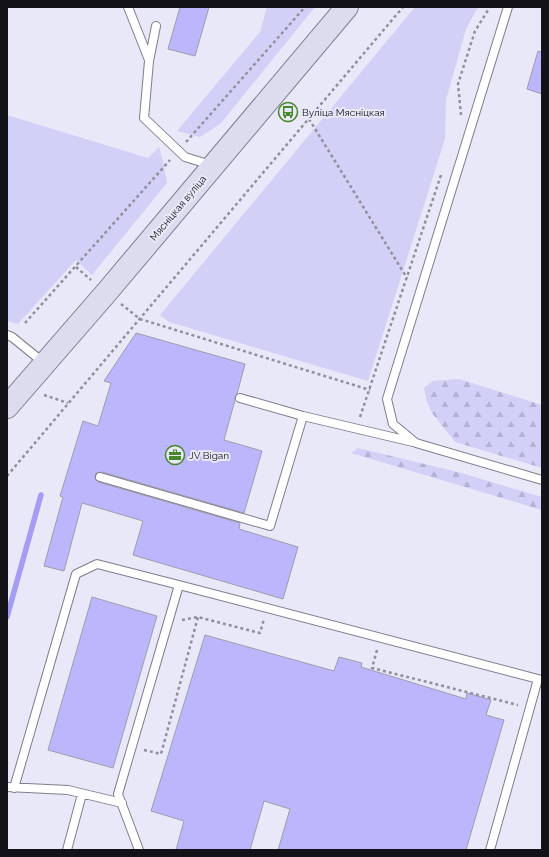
<svg xmlns="http://www.w3.org/2000/svg" width="549" height="857" font-family="Raleway,sans-serif">
	<style>
		.grass { fill: #d2d0f7 }
		.forest { fill: url(#forest-firs) }
		.lines { fill: none; stroke-linecap: round; stroke-linejoin: round }
		.stream { stroke: #a69cf3; stroke-width: 5.5 }
		.building { fill: #bcb6fc; stroke: #9d9dac }
		.service-casing { stroke: #7f7e8d; stroke-width: 10 }
		.secondary-casing { stroke: #7f7e8d; stroke-width: 24 }
		.path { stroke: #908f9b; stroke-width: 2.5; stroke-dasharray: 3 3; stroke-linecap: butt }
		.service { stroke: #fff; stroke-width: 8 }
		.secondary { stroke: #dddcee; stroke-width: 22 }
		.labels { text-anchor: middle; dominant-baseline: central; stroke-width: 4; stroke-linejoin: round; paint-order: stroke }
		.poi-label { font-size: 10px; fill: #121218; stroke: #e9e8f8; text-anchor: start }
		.street-label { font-size: 10px; fill: #121218; stroke: #e9e8f8 }
	</style>
	<defs>
		<pattern id="forest-firs" width="22" height="20" patternUnits="userSpaceOnUse"><rect width="22" height="20" fill="#d2d0f7"/><path d="M5 1l3.5 6h-7zM16 11l3.5 6h-7z" fill="#b3b2d3"/></pattern>
	</defs>
	<rect width="100%" height="100%" fill="#e9e8f8"/>
	<path class="grass" d="M 267,7 L 315,7 L 221,123 L 200,137 L 177,131 L 260,32 Z
		M 415,7 L 478,7 L 466,29 L 446,100 L 445,139 L 368,381 L 169,322 L 160,315 Z
		M 7,115 L 148,158 L 159,147 L 163,161 L 167,183 L 92,275 L 76,260 L 18,324 L 7,321 Z"/>
	<path class="forest" d="M 459,379 L 542,405 L 542,468 L 455,442 L 432,413 L 427,402 L 424,388 L 433,381 Z
		M 358,448 L 458,472 L 542,497 L 542,510 L 351,453 Z"/>
	<g class="lines">
		<path class="stream" d="M 7,617 L 41,495"/>
	</g>
	<path class="building" d="M 180,7 L 209,7 L 195,56 L 168,49 Z
		M 538,51 L 542,52 L 542,94 L 527,89 Z
		M 136,333 L 245,364 L 237,394 L 235,397 L 235,400 L 224,440 L 262,451 L 244,513 L 102,472 L 96,473 L 95,479 L 98,482 L 240,523 L 239,529 L 298,547 L 283,599 L 133,555 L 143,521 L 82,503 L 64,571 L 44,566 L 63,497 L 60,496 L 83,421 L 98,426 L 111,383 L 104,381 Z
		M 92,597 L 157,616 L 113,768 L 48,750 Z
		M 205,635 L 334,671 L 339,657 L 362,663 L 361,667 L 466,699 L 467,693 L 491,700 L 486,715 L 504,720 L 466,850 L 278,850 L 290,809 L 264,801 L 250,850 L 176,850 L 184,821 L 151,811 Z"/>
	<g class="lines">
		<defs>
			<path id="service" d="M 128,7 L 149,60
				M 508,7 L 387,399 L 393,424 L 416,443 L 542,480
				M 156,26 L 149,61 L 144,118 L 185,157 L 211,165
				M 7,335 L 12,337 L 44,363
				M 240,398 L 303,416 L 413,442
				M 100,477 L 270,526 L 303,416
				M 7,787 L 68,790 L 122,803
				M 14,788 L 76,574 L 97,564 L 179,585
				M 67,850 L 82,794
				M 139,850 L 118,794 L 179,585 L 542,680
				M 490,850 L 538,679"/>
			<path id="secondary" d="M 7,407 L 106,293 L 347,7"/>
		</defs>
		<use href="#service" class="service-casing"/>
		<use href="#secondary" class="secondary-casing"/>
		<path class="path" d="M 461,115 L 458,84 L 475,31 L 490,7
			M 309,119 L 407,278
			M 186,142 L 305,7
			M 76,267 L 91,280
			M 121,304 L 140,319 L 370,390
			M 25,323 L 170,160
			M 44,395 L 68,403
			M 360,417 L 441,175
			M 7,476 L 403,7
			M 182,620 L 198,617 L 260,633 L 264,619
			M 377,650 L 372,668 L 518,705
			M 144,750 L 161,754 L 198,617"/>
		<use href="#service" class="service"/>
		<use href="#secondary" class="secondary"/>
	</g>
	<defs>
		<symbol id="bus-ring" viewBox="-11 -11 22 22"><circle r="9.5" fill="#e9e8f8" stroke="#46872a" stroke-width="1.5"/><path d="M-5-6H5V4H4V6H2V4H-2V6H-4V4H-5ZM-3.5-4V0h7V-4ZM-3.5 1.2v1.5H-2V1.2ZM2 1.2v1.5H3.5V1.2Z" fill="#46872a"/></symbol>
		<symbol id="office-ring" viewBox="-11 -11 22 22"><circle r="9.5" fill="#e9e8f8" stroke="#46872a" stroke-width="1.5"/><path d="M-6-3h4V-5.5h4V-3h4V5H-6ZM-1-4.5V-3h2v-1.5ZM-6 0V1H6V0Z" fill="#46872a"/></symbol>
	</defs>
	<g fill-rule="evenodd">
		<use href="#bus-ring" x="277" y="101" width="22" height="22"/>
		<use href="#office-ring" x="164" y="444" width="22" height="22"/>
	</g>
	<g class="labels">
		<g class="poi-label">
			<text x="302" y="112">Вуліца Мясніцкая</text>
			<text x="189" y="455">JV Bigan</text>
		</g>
		<g class="street-label">
			<text transform="translate(178 208) rotate(-50)">Мясніцкая вуліца</text>
		</g>
	</g>
	<rect width="549" height="857" fill="none" stroke="#121218" stroke-width="16"/>
</svg>
